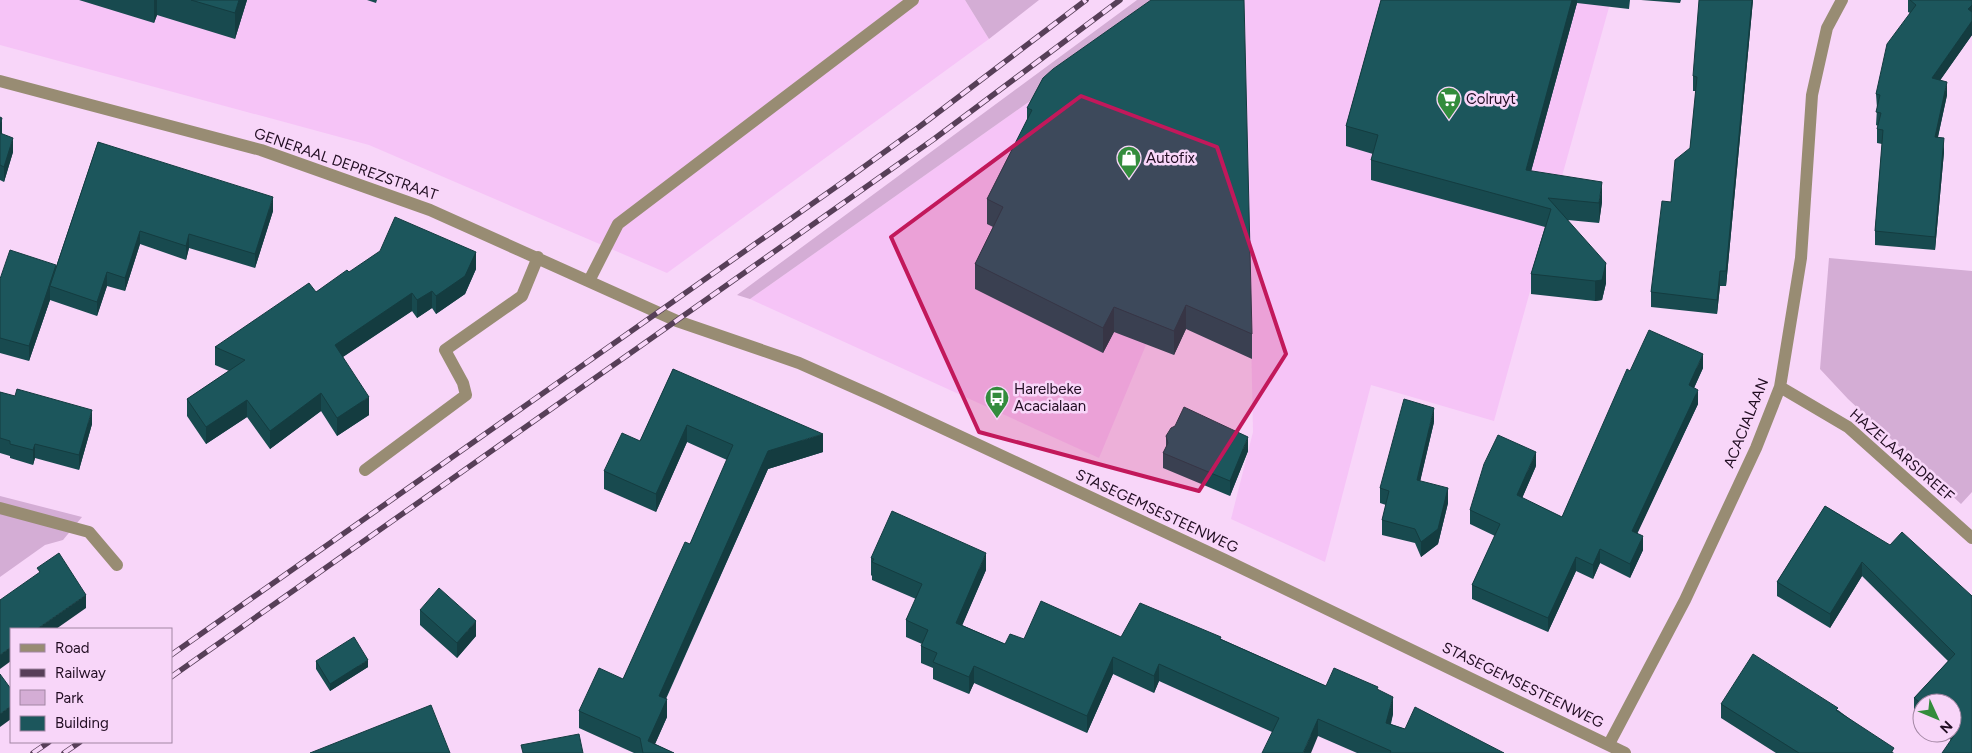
<svg xmlns="http://www.w3.org/2000/svg" width="1972" height="753" font-family="Figtree,sans-serif">
	<style>
		.built { fill: #f6c4f7 }
		.green { fill: #d4add5 }
		.lines { fill: none; stroke-linecap: round; stroke-linejoin: round }
		.minor { stroke: #988c73; stroke-width: 12 }
		.rail-casing { stroke: #573f58; stroke-width: 5.5 }
		.rail { stroke: #f8d6f9; stroke-width: 4; stroke-dasharray: 11; stroke-linecap: butt }
		.wall { fill: #184a4f }
		.shaded-wall { fill: #143c40 }
		.building { fill: #1c565c; stroke: #143c40 }
		.marked { fill: #c2185b; fill-opacity: 0.2; stroke: #c2185b; stroke-width: 4; stroke-linejoin: round }
		.labels { text-anchor: middle; dominant-baseline: central; stroke-width: 5; stroke-linejoin: round; paint-order: stroke }
		.poi-label { font-size: 15px; fill: #210d22; stroke: #f8d6f9; text-anchor: start }
		.street-label { font-size: 15px; fill: #210d22; stroke: #f8d6f9 }
	</style>
	<rect width="100%" height="100%" fill="#f8d6f9"/>
	<path class="built" d="M 0,0 L 965,0 L 989,39 L 667,273 L 369,145 L 0,45 Z
		M 1173,0 L 1611,0 L 1494,421 L 1371,385 L 1325,562 L 1231,519 L 1253,432 L 1250,287 L 1168,292 L 1099,458 L 750,299 Z"/>
	<path class="green" d="M 965,0 L 1039,0 L 989,39 Z
		M 1137,0 L 1173,0 L 750,299 L 737,295 Z
		M 1829,258 L 1972,271 L 1972,492 L 1961,504 L 1848,399 L 1820,369 Z
		M 0,496 L 82,517 L 63,540 L 45,545 L 0,577 Z"/>
	<g class="lines">
		<path class="minor" d="M 0,81 L 261,150 L 430,210 L 677,321 L 799,363 L 880,399 L 1225,560 L 1625,753
			M 589,281 L 618,224 L 913,0
			M 1780,387 L 1848,427 L 1972,538
			M 365,470 L 466,395 L 463,383 L 445,350 L 522,296 L 538,257
			M 0,508 L 89,532 L 117,565
			M 1609,744 L 1685,600 L 1756,448 L 1780,387 L 1801,258 L 1812,95 L 1827,28 L 1842,0"/>
		<defs>
			<path id="rail" d="M 171,655 L 843,182 L 919,127 L 1086,0
				M 171,677 L 934,139 L 1120,0
				M 33,753 L 49,742
				M 64,753 L 80,742"/>
		</defs>
		<use href="#rail" class="rail-casing"/>
		<use href="#rail" class="rail"/>
	</g>
	<path class="wall" d="M 79,0 L 247,0 L 235,39 L 157,15 L 154,23 Z
		M 367,0 L 377,0 L 376,3 Z
		M 1381,0 L 1630,0 L 1629,9 L 1577,3 L 1531,171 L 1602,202 L 1599,223 L 1568,220 L 1606,283 L 1602,300 L 1595,301 L 1531,294 L 1531,274 L 1545,227 L 1371,180 L 1371,160 L 1373,154 L 1346,146 L 1346,126 Z
		M 1641,0 L 1681,0 L 1680,3 Z
		M 1753,0 L 1726,286 L 1720,286 L 1717,314 L 1651,307 L 1651,292 L 1671,202 L 1690,148 L 1696,91 L 1693,91 L 1693,76 Z
		M 1908,0 L 1972,0 L 1972,35 L 1940,80 L 1947,95 L 1938,137 L 1944,152 L 1935,250 L 1875,245 L 1875,231 L 1882,144 L 1877,143 L 1877,129 L 1878,126 L 1876,125 L 1877,108 L 1876,94 L 1910,13 L 1908,12 Z
		M 1043,78 L 1252,334 L 1252,359 L 1186,329 L 1174,355 L 1114,332 L 1103,353 L 975,289 L 975,264 L 993,227 L 987,224 L 987,199 L 1027,120 L 1027,108 Z
		M 0,117 L 2,134 L 13,152 L 4,182 L 0,180 Z
		M 98,142 L 273,211 L 255,268 L 189,248 L 186,260 L 140,244 L 125,291 L 107,286 L 97,316 L 50,300 L 29,361 L 0,353 L 0,279 L 56,267 Z
		M 476,269 L 465,294 L 436,314 L 432,308 L 417,318 L 412,311 L 343,357 L 369,415 L 337,436 L 321,411 L 270,449 L 247,417 L 206,444 L 187,416 L 187,399 L 229,371 L 215,365 L 215,347 L 316,292 L 349,272 Z
		M 1703,368 L 1694,388 L 1698,404 L 1637,533 L 1643,550 L 1630,578 L 1600,563 L 1593,579 L 1576,571 L 1548,632 L 1472,599 L 1472,585 L 1495,536 L 1470,524 L 1470,510 L 1536,466 L 1522,498 L 1562,517 L 1630,371 Z
		M 673,369 L 823,452 L 768,469 L 666,699 L 667,717 L 655,744 L 674,753 L 634,753 L 579,728 L 579,711 L 623,679 L 690,544 L 727,460 L 687,442 L 656,512 L 604,489 L 604,471 L 640,441 Z
		M 0,392 L 92,424 L 79,470 L 35,458 L 33,465 L 10,458 L 10,456 L 0,453 Z
		M 1434,422 L 1420,481 L 1448,503 L 1438,544 L 1421,557 L 1415,543 L 1382,535 L 1382,520 L 1386,505 L 1380,503 L 1380,488 Z
		M 1175,426 L 1248,451 L 1230,496 L 1163,468 L 1163,453 L 1166,447 L 1166,436 Z
		M 1825,506 L 1972,596 L 1972,753 L 1951,740 L 1941,733 L 1952,733 L 1952,703 L 1922,703 L 1922,718 L 1914,712 L 1914,698 L 1948,661 L 1862,576 L 1830,628 L 1777,596 L 1777,582 Z
		M 871,558 L 986,570 L 962,625 L 1005,644 L 1024,639 L 1121,637 L 1221,639 L 1326,686 L 1378,690 L 1393,714 L 1391,724 L 1405,729 L 1504,753 L 1357,753 L 1318,736 L 1272,732 L 1159,681 L 1154,693 L 1113,674 L 1087,733 L 974,683 L 969,694 L 933,679 L 933,668 L 921,663 L 921,646 L 922,644 L 906,637 L 906,620 L 916,599 L 872,580 L 872,576 L 871,575 Z
		M 420,610 L 476,636 L 457,658 L 420,625 Z
		M 316,661 L 368,667 L 330,691 L 316,669 Z
		M 1721,704 L 1838,710 L 1894,753 L 1776,753 L 1721,718 Z"/>
	<path class="shaded-wall" d="M 154,0 L 157,0 L 157,15 L 154,23 Z
		M 239,0 L 247,0 L 235,39 L 235,13 Z
		M 1572,0 L 1577,0 L 1577,3 L 1526,190 L 1526,170 Z
		M 1752,0 L 1753,0 L 1726,286 L 1726,271 Z
		M 1972,5 L 1972,18 L 1968,9 Z
		M 1972,21 L 1972,35 L 1932,92 L 1932,78 Z
		M 1947,82 L 1947,95 L 1935,150 L 1935,137 Z
		M 2,118 L 2,133 L 0,140 L 0,126 Z
		M 13,138 L 13,152 L 4,182 L 4,167 Z
		M 1944,138 L 1944,152 L 1935,250 L 1935,237 Z
		M 1602,182 L 1602,202 L 1599,223 L 1599,203 Z
		M 273,197 L 273,211 L 255,268 L 255,254 Z
		M 140,231 L 140,244 L 125,291 L 125,278 Z
		M 189,234 L 189,248 L 186,260 L 186,246 Z
		M 476,252 L 476,269 L 465,294 L 436,314 L 436,296 Z
		M 1606,263 L 1606,283 L 1602,300 L 1595,301 L 1595,281 Z
		M 56,265 L 50,286 L 50,300 L 29,361 L 29,346 Z
		M 1720,271 L 1720,286 L 1717,314 L 1717,300 Z
		M 107,272 L 107,286 L 97,316 L 97,302 Z
		M 432,291 L 432,308 L 417,318 L 417,300 Z
		M 412,293 L 412,311 L 335,362 L 335,345 Z
		M 1186,305 L 1186,329 L 1174,355 L 1174,331 Z
		M 1114,307 L 1114,332 L 1103,353 L 1103,328 Z
		M 1703,354 L 1703,368 L 1689,399 L 1689,385 Z
		M 1698,390 L 1698,404 L 1632,545 L 1632,531 Z
		M 321,393 L 321,411 L 270,449 L 270,431 Z
		M 369,397 L 369,415 L 337,436 L 337,418 Z
		M 247,400 L 247,417 L 206,444 L 206,427 Z
		M 1434,408 L 1434,422 L 1417,495 L 1417,480 Z
		M 92,410 L 92,424 L 79,470 L 79,455 Z
		M 687,425 L 687,442 L 656,512 L 656,494 Z
		M 823,434 L 823,452 L 768,469 L 659,713 L 659,696 L 768,451 Z
		M 1248,437 L 1248,451 L 1230,496 L 1230,481 Z
		M 35,444 L 35,458 L 33,465 L 33,450 Z
		M 1536,452 L 1536,466 L 1517,510 L 1517,495 Z
		M 1448,488 L 1448,503 L 1438,544 L 1421,557 L 1421,542 Z
		M 1643,536 L 1643,550 L 1630,578 L 1630,564 Z
		M 1600,549 L 1600,563 L 1593,579 L 1593,565 Z
		M 986,553 L 986,570 L 956,640 L 956,623 Z
		M 1576,557 L 1576,571 L 1548,632 L 1548,618 Z
		M 1862,562 L 1862,576 L 1830,628 L 1830,614 Z
		M 86,595 L 86,608 L 56,629 L 37,629 Z
		M 476,621 L 476,636 L 457,658 L 457,643 Z
		M 11,647 L 11,661 L 0,669 L 0,655 Z
		M 1113,657 L 1113,674 L 1087,733 L 1087,716 Z
		M 368,660 L 368,667 L 330,691 L 330,684 Z
		M 1159,664 L 1159,681 L 1154,693 L 1154,676 Z
		M 974,666 L 974,683 L 969,694 L 969,677 Z
		M 1393,697 L 1393,714 L 1386,740 L 1386,723 Z
		M 667,699 L 667,717 L 651,753 L 648,741 Z
		M 11,706 L 11,719 L 0,727 L 0,714 Z
		M 1318,719 L 1318,736 L 1311,753 L 1303,753 Z"/>
	<path class="building" d="M 191,0 L 239,0 L 235,13 Z
		M 1151,0 L 1244,0 L 1252,334 L 1186,305 L 1174,331 L 1114,307 L 1103,328 L 975,264 L 1003,207 L 987,199 L 1032,110 L 1027,108 L 1043,78 L 1053,69 Z
		M 1381,0 L 1572,0 L 1526,170 L 1602,182 L 1599,203 L 1548,198 L 1606,263 L 1602,280 L 1595,281 L 1531,274 L 1551,209 L 1371,160 L 1378,135 L 1346,126 Z
		M 1699,0 L 1752,0 L 1726,271 L 1720,271 L 1717,300 L 1651,292 L 1662,201 L 1671,202 L 1675,160 L 1690,148 L 1697,77 L 1693,76 Z
		M 1910,0 L 1972,0 L 1972,5 L 1968,9 L 1972,12 L 1972,21 L 1932,78 L 1947,82 L 1935,137 L 1944,138 L 1935,237 L 1875,231 L 1883,130 L 1877,129 L 1881,113 L 1876,112 L 1880,95 L 1876,94 L 1887,44 L 1916,5 Z
		M 0,117 L 2,118 L 0,126 Z
		M 0,133 L 13,138 L 4,167 L 0,165 Z
		M 98,142 L 273,197 L 255,254 L 189,234 L 186,246 L 140,231 L 125,278 L 107,272 L 97,302 L 50,286 Z
		M 395,217 L 476,252 L 465,276 L 436,296 L 432,291 L 417,300 L 412,293 L 335,345 L 369,397 L 337,418 L 321,393 L 270,431 L 247,400 L 206,427 L 187,399 L 245,360 L 215,347 L 309,283 L 316,292 L 347,270 L 349,272 L 380,251 Z
		M 10,250 L 56,265 L 29,346 L 0,338 L 0,279 Z
		M 1649,330 L 1703,354 L 1689,385 L 1698,390 L 1632,531 L 1643,536 L 1630,564 L 1600,549 L 1593,565 L 1576,557 L 1548,618 L 1472,585 L 1500,524 L 1470,510 L 1484,464 L 1498,435 L 1536,452 L 1517,495 L 1562,517 L 1627,369 L 1630,371 Z
		M 673,369 L 823,434 L 768,451 L 659,696 L 667,699 L 648,741 L 674,753 L 643,753 L 640,738 L 579,711 L 599,668 L 623,679 L 685,542 L 690,544 L 733,445 L 687,425 L 656,494 L 604,471 L 622,433 L 640,441 Z
		M 17,389 L 92,410 L 79,455 L 35,444 L 33,450 L 10,444 L 10,441 L 0,438 L 0,392 L 15,396 Z
		M 1404,399 L 1434,408 L 1417,480 L 1448,488 L 1438,529 L 1421,542 L 1415,529 L 1382,520 L 1389,491 L 1380,488 Z
		M 1184,407 L 1248,437 L 1230,481 L 1163,453 L 1168,443 L 1166,436 L 1171,428 L 1175,426 Z
		M 1825,506 L 1890,545 L 1902,532 L 1972,596 L 1972,753 L 1942,753 L 1957,731 L 1952,727 L 1952,703 L 1922,703 L 1922,704 L 1914,698 L 1955,654 L 1862,562 L 1830,614 L 1777,582 Z
		M 892,511 L 986,553 L 956,623 L 1005,644 L 1010,634 L 1024,639 L 1041,601 L 1121,637 L 1140,603 L 1221,637 L 1220,639 L 1326,686 L 1334,668 L 1378,687 L 1377,689 L 1393,697 L 1386,723 L 1405,729 L 1415,707 L 1504,753 L 1390,753 L 1391,751 L 1318,719 L 1303,753 L 1262,753 L 1279,718 L 1159,664 L 1154,676 L 1113,657 L 1087,716 L 974,666 L 969,677 L 933,662 L 937,653 L 921,646 L 928,630 L 906,620 L 922,584 L 872,562 L 874,559 L 871,558 Z
		M 59,553 L 86,595 L 37,629 L 11,629 L 11,647 L 0,655 L 0,600 L 40,572 L 37,568 Z
		M 439,588 L 476,621 L 457,643 L 420,610 Z
		M 354,637 L 368,660 L 330,684 L 316,661 Z
		M 1753,654 L 1838,708 L 1836,710 L 1894,748 L 1891,753 L 1799,753 L 1721,704 Z
		M 0,674 L 11,689 L 11,706 L 0,714 Z
		M 431,705 L 450,753 L 310,753 Z
		M 579,734 L 583,753 L 523,753 L 521,745 Z"/>
	<path class="marked" d="M 1081,96 L 1217,147 L 1286,354 L 1199,491 L 979,432 L 891,237 Z"/>
	<defs>
		<symbol id="supermarket-pin" viewBox="-11 -11 22 30"><path d="M0 17L-7.5 6A9.5 9.5 0 1 1 7.5 6Z" fill="#338c3c" stroke="#f8d6f9"/><path d="M-6-5.5h2.5l.6 2H6L4.5 2H-2.5L-4.4-4H-6ZM-1.5 3.2a1.3 1.3 0 1 0 .1 0ZM3 3.2a1.3 1.3 0 1 0 .1 0Z" fill="#fff"/></symbol>
		<symbol id="shop-pin" viewBox="-11 -11 22 30"><path d="M0 17L-7.5 6A9.5 9.5 0 1 1 7.5 6Z" fill="#338c3c" stroke="#f8d6f9"/><path d="M-5-2.5h2.3a2.7 3.5 0 0 1 5.4 0H5L5.5 6h-11ZM-1.5-2.5h3a1.5 2.3 0 0 0-3 0Z" fill="#fff"/></symbol>
		<symbol id="bus-pin" viewBox="-11 -11 22 30"><path d="M0 17L-7.5 6A9.5 9.5 0 1 1 7.5 6Z" fill="#338c3c" stroke="#f8d6f9"/><path d="M-5-6H5V4H4V6H2V4H-2V6H-4V4H-5ZM-3.5-4V0h7V-4ZM-3.5 1.2v1.5H-2V1.2ZM2 1.2v1.5H3.5V1.2Z" fill="#fff"/></symbol>
	</defs>
	<g fill-rule="evenodd">
		<use href="#supermarket-pin" x="1435" y="85" width="28" height="38"/>
		<use href="#shop-pin" x="1115" y="144" width="28" height="38"/>
		<use href="#bus-pin" x="983" y="384" width="28" height="38"/>
	</g>
	<g class="labels">
		<g class="poi-label">
			<text x="1466" y="99">Colruyt</text>
			<text x="1146" y="158">Autofix</text>
			<text x="1014" y="389">Harelbeke<tspan x="1014" dy="17">Acacialaan</tspan></text>
		</g>
		<g class="street-label">
			<text transform="translate(346 164) rotate(19)">GENERAAL DEPREZSTRAAT</text>
			<text transform="translate(1746 423) rotate(-68)">ACACIALAAN</text>
			<text transform="translate(1902 455) rotate(41)">HAZELAARSDREEF</text>
			<text transform="translate(1157 511) rotate(25)">STASEGEMSESTEENWEG</text>
			<text transform="translate(1523 685) rotate(26)">STASEGEMSESTEENWEG</text>
		</g>
	</g>
	<rect x="10" y="628" width="162" height="115" fill="#f8d6f9" stroke="#a286a3"/>
	<rect x="20" y="644" width="25" height="8" fill="#988c73" stroke="#a286a3"/>
	<text x="55" y="653" font-size="15" fill="#210d22">Road</text>
	<rect x="20" y="669" width="25" height="8" fill="#573f58" stroke="#a286a3"/>
	<text x="55" y="678" font-size="15" fill="#210d22">Railway</text>
	<rect x="20" y="690" width="25" height="15" fill="#d4add5" stroke="#a286a3"/>
	<text x="55" y="703" font-size="15" fill="#210d22">Park</text>
	<rect x="20" y="716" width="25" height="15" fill="#1c565c" stroke="#a286a3"/>
	<text x="55" y="728" font-size="15" fill="#210d22">Building</text>
	<g transform="translate(1937 718) rotate(134)"><circle r="24" fill="#f8d6f9" stroke="#a286a3"/>
	<path d="M0-4L9 19L0 12L-9 19Z" fill="#338c3c"/>
	<text y="-8" font-size="14" font-weight="bold" text-anchor="middle" fill="#210d22">N</text>
	</g>
</svg>
